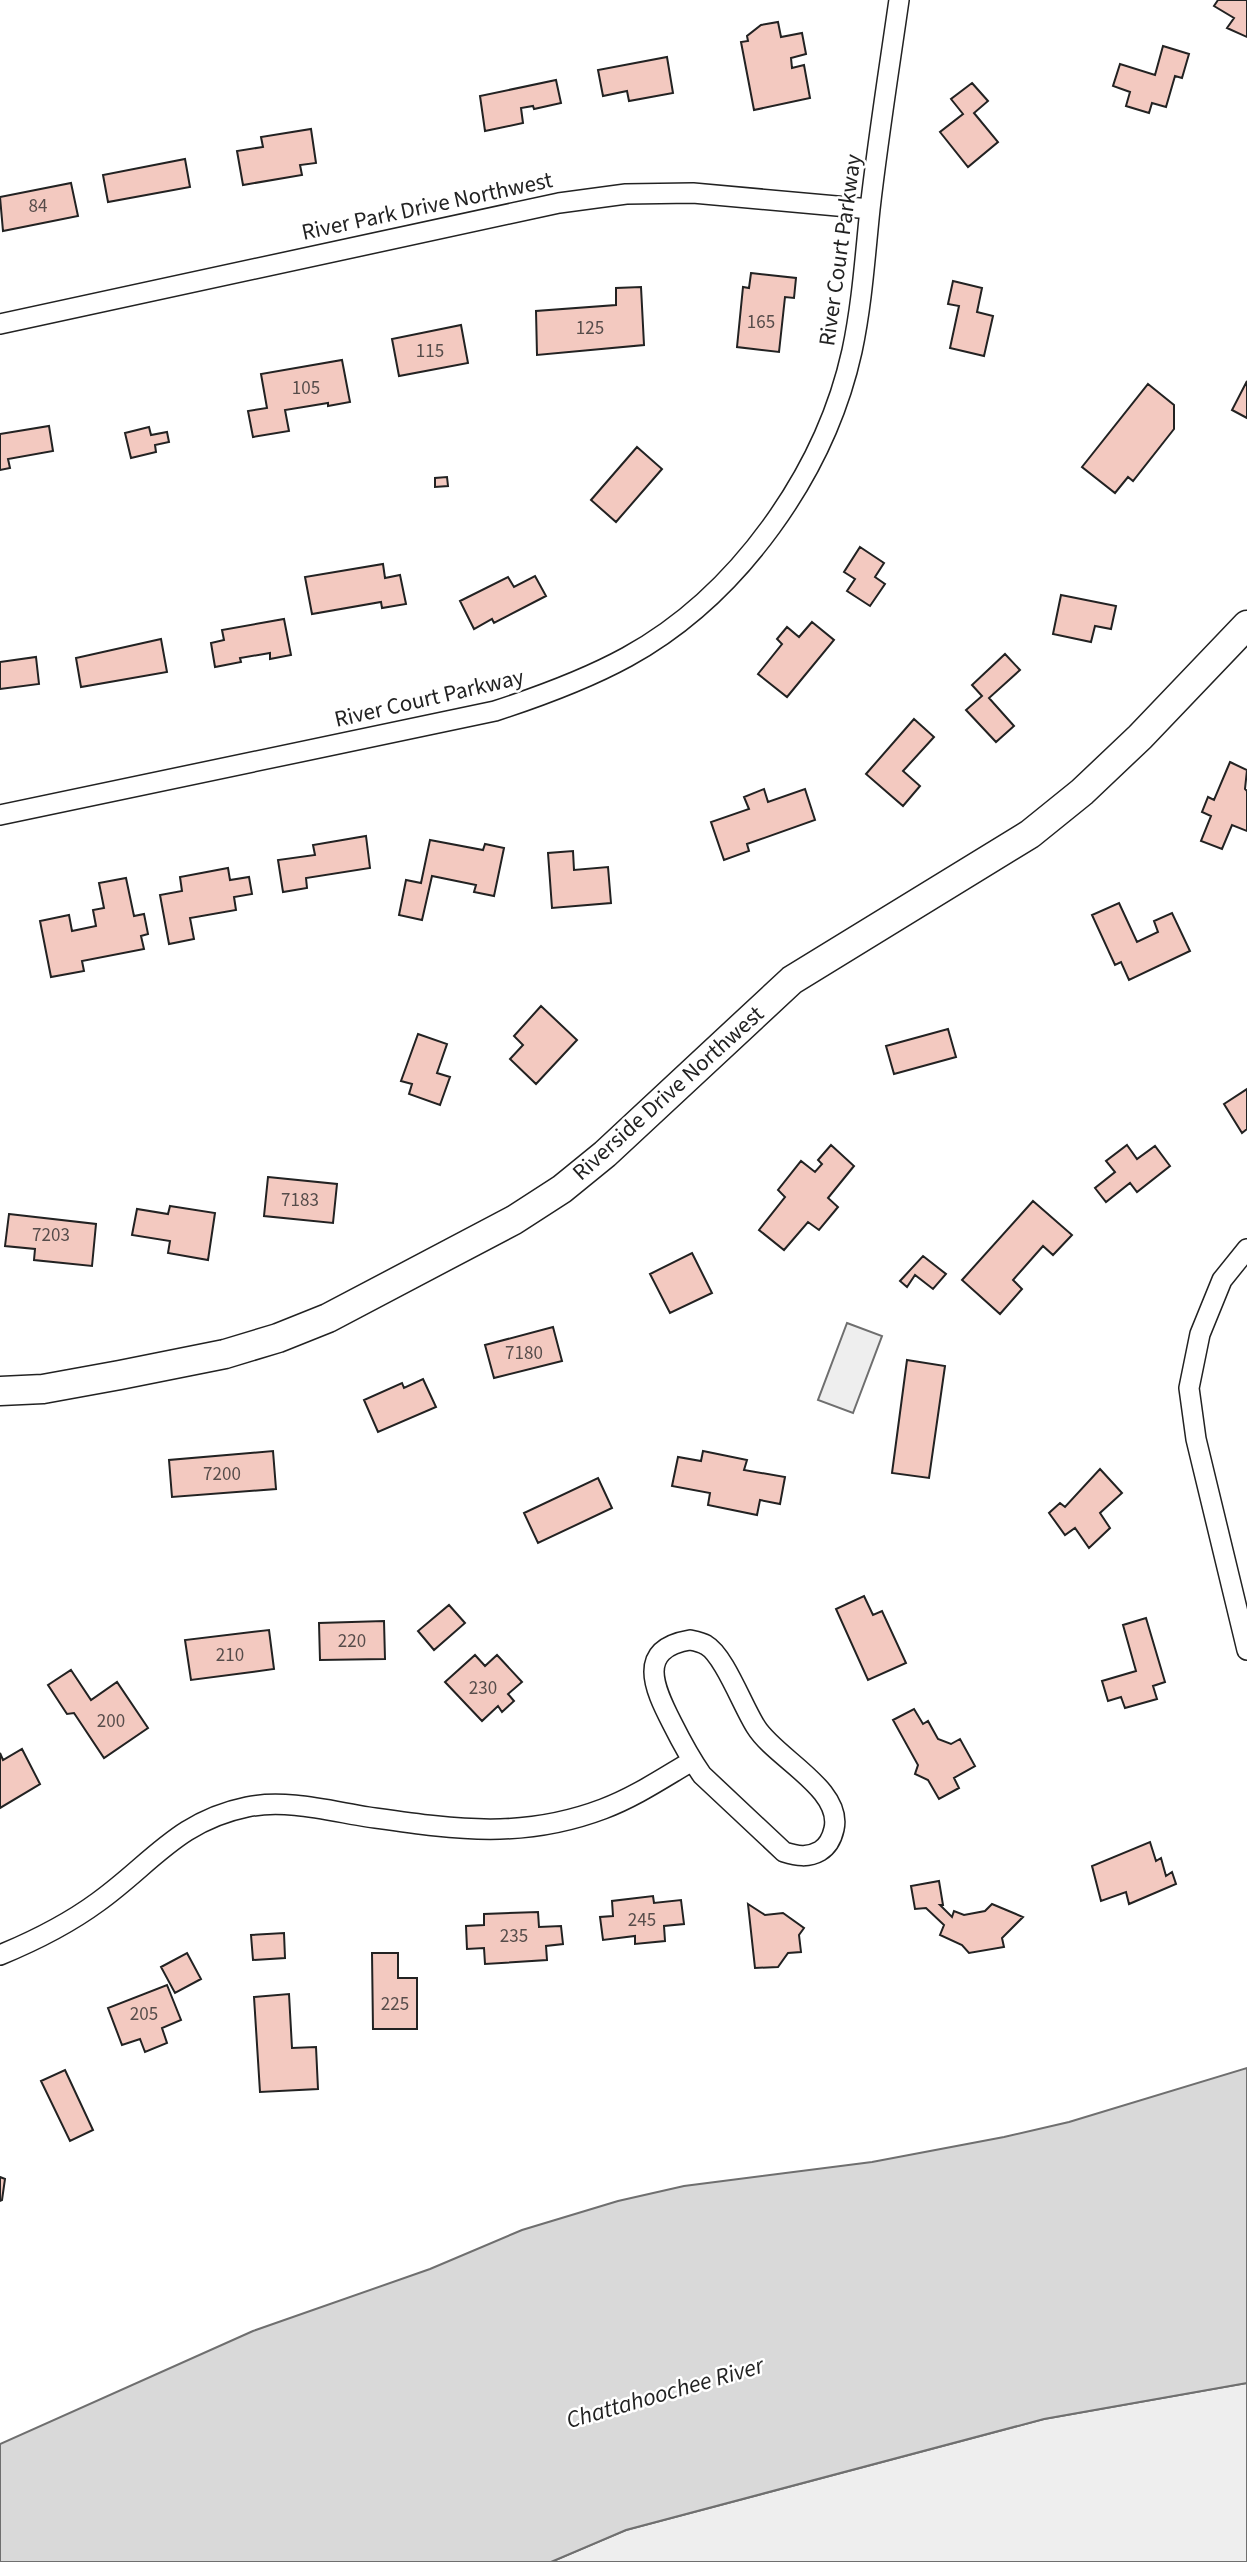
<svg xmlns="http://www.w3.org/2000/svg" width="1247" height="2562" font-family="'Source Sans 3',sans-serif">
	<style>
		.green { fill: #eee; stroke: #6f6f6f; stroke-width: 2 }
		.water { fill: #d9d9d9; stroke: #6f6f6f; stroke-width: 2 }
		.building { fill: #f3c9c0; stroke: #222; stroke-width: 2 }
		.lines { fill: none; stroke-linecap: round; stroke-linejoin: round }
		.street-casing { stroke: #222; stroke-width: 22 }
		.secondary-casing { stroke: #222; stroke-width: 31 }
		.street { stroke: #fff; stroke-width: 19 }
		.secondary { stroke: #fff; stroke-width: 28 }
		.labels { text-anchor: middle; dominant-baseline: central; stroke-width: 5; stroke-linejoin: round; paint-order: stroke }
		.number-label { font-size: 19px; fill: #564c4a }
		.street-label { font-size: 23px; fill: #222; stroke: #fff }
		.water-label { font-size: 24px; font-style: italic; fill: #222; stroke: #fff }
	</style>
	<rect width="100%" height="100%" fill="#fff"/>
	<path class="green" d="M 847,1323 L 882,1336 L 853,1413 L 818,1400 Z
		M 1247,2383 L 1247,2562 L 551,2562 L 626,2530 L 1044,2419 Z"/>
	<path class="water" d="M 1247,2068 L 1247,2383 L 1044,2419 L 626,2530 L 551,2562 L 0,2562 L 0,2444 L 253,2331 L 430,2269 L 522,2230 L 618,2201 L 684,2186 L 872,2162 L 1004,2137 L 1069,2122 Z"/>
	<path class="building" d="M 1218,0 L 1247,0 L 1247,37 L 1227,28 L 1234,18 L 1214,6 Z
		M 778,22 L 781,37 L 802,33 L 806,54 L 791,58 L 792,68 L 804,65 L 810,98 L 754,110 L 741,42 L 748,41 L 747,36 L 761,25 Z
		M 1163,46 L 1189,54 L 1182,78 L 1175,76 L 1166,107 L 1152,103 L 1149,113 L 1126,106 L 1130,92 L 1113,86 L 1120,64 L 1155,75 Z
		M 667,57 L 673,93 L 629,101 L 627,91 L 603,96 L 598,70 Z
		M 556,80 L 561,103 L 534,109 L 533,106 L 521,108 L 523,123 L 485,131 L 480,96 Z
		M 972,83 L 988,101 L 974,113 L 998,142 L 968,167 L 940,132 L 963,114 L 951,99 Z
		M 311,129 L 316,163 L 300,165 L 302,175 L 243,185 L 237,151 L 263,147 L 261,137 Z
		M 185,159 L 190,187 L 108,202 L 103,175 Z
		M 71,183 L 78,216 L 3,231 L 0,197 Z
		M 751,273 L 796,278 L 794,298 L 785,297 L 779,352 L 737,347 L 743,287 L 749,288 Z
		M 953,281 L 982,288 L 977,312 L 993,316 L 984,356 L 950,348 L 959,306 L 948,304 Z
		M 641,287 L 644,345 L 537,355 L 536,311 L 616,305 L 616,288 Z
		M 461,325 L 468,363 L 399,376 L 392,339 Z
		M 342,360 L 350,402 L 328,406 L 328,403 L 285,410 L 289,431 L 253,437 L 248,411 L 267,408 L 261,374 Z
		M 1247,381 L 1247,418 L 1232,410 Z
		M 1148,384 L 1174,405 L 1174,429 L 1133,481 L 1128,477 L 1115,493 L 1082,467 Z
		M 49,426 L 53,451 L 8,459 L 10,468 L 0,470 L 0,434 Z
		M 149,427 L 151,435 L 167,432 L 169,442 L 155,445 L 156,452 L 131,458 L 125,433 Z
		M 637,447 L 662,469 L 616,522 L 591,500 Z
		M 447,477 L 448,486 L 435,487 L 435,478 Z
		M 860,547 L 884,563 L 875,577 L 885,584 L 870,606 L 847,591 L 855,579 L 844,572 Z
		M 383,564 L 385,578 L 400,575 L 406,604 L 382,608 L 381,602 L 312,614 L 305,577 Z
		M 535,576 L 546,596 L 494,623 L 492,619 L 474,629 L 460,601 L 508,577 L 514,587 Z
		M 1061,595 L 1116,606 L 1111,629 L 1095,626 L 1091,642 L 1053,634 Z
		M 284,619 L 291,655 L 270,659 L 270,653 L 240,658 L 241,662 L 215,667 L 211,643 L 224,640 L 222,630 Z
		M 812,622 L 834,640 L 787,697 L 758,674 L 782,644 L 777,639 L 787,627 L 799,637 Z
		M 161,639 L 167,672 L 81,687 L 76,658 Z
		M 1005,654 L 1020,670 L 989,698 L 1014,726 L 996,742 L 966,710 L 982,696 L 972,685 Z
		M 36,657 L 39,684 L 0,689 L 0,662 Z
		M 914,719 L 934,737 L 903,771 L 920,786 L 903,806 L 866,774 Z
		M 1230,762 L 1247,770 L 1245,789 L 1247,791 L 1247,831 L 1232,825 L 1222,849 L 1201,841 L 1211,816 L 1202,812 L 1208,797 L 1214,800 Z
		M 764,789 L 768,802 L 805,789 L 815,820 L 747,844 L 749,851 L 724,860 L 711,822 L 749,809 L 744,797 Z
		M 366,836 L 370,868 L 306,878 L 307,888 L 283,892 L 278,860 L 315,855 L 313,845 Z
		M 430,840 L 483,850 L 485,844 L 504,848 L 494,896 L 474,892 L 476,885 L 432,876 L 422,920 L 399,915 L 406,880 L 421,883 Z
		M 573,851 L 574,870 L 608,867 L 611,903 L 552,908 L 548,853 Z
		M 228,868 L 230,880 L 249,877 L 252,894 L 234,897 L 236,910 L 190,918 L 194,939 L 169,944 L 160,895 L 182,891 L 180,877 Z
		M 126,878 L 134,916 L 144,914 L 148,934 L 141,936 L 144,949 L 82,961 L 84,971 L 51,977 L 40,921 L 69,915 L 72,931 L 96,926 L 93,910 L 104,908 L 99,883 Z
		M 1119,903 L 1137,942 L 1158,932 L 1154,921 L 1172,913 L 1190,951 L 1129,980 L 1121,962 L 1115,965 L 1092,915 Z
		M 541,1006 L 577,1040 L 536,1084 L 510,1059 L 523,1045 L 514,1036 Z
		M 948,1029 L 956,1057 L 894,1074 L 886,1046 Z
		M 418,1034 L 447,1044 L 437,1073 L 450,1077 L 440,1105 L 409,1094 L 412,1084 L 401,1081 Z
		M 1247,1089 L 1247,1129 L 1242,1133 L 1224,1104 Z
		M 831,1145 L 854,1166 L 828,1198 L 838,1207 L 819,1230 L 808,1222 L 784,1250 L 759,1230 L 785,1197 L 778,1190 L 801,1161 L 815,1172 L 822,1164 L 818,1160 Z
		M 1127,1145 L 1137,1159 L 1155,1146 L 1170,1166 L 1137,1192 L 1130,1183 L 1106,1202 L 1095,1188 L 1115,1172 L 1106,1161 Z
		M 268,1177 L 337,1184 L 333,1223 L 264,1216 Z
		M 1033,1201 L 1072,1235 L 1053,1255 L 1043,1246 L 1013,1280 L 1022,1289 L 1000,1314 L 962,1280 Z
		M 170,1206 L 215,1213 L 208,1260 L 168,1253 L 170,1241 L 132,1235 L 137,1209 L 168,1214 Z
		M 9,1214 L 96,1224 L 92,1266 L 34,1260 L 35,1249 L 5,1246 Z
		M 692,1253 L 712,1293 L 670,1313 L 650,1274 Z
		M 923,1256 L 946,1274 L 933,1289 L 915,1275 L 907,1287 L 900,1281 Z
		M 553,1327 L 562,1361 L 494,1378 L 485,1345 Z
		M 907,1360 L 945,1366 L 929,1478 L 892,1473 Z
		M 423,1379 L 436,1407 L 378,1432 L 364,1400 L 402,1383 L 404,1388 Z
		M 273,1451 L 276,1489 L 172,1497 L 169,1460 Z
		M 703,1451 L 747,1460 L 744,1470 L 785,1477 L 780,1504 L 760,1500 L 757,1515 L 708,1505 L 710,1493 L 672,1486 L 678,1457 L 701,1461 Z
		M 1100,1469 L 1122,1493 L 1100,1513 L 1110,1528 L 1089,1548 L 1075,1528 L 1065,1535 L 1049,1513 L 1060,1503 L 1065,1507 Z
		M 598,1478 L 612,1508 L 538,1543 L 524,1513 Z
		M 864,1596 L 873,1615 L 882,1611 L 906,1663 L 868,1680 L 836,1609 Z
		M 449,1605 L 465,1623 L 434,1650 L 418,1631 Z
		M 1146,1618 L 1165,1682 L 1153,1686 L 1157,1699 L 1125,1708 L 1121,1697 L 1108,1701 L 1102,1681 L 1136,1671 L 1123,1625 Z
		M 384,1621 L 385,1659 L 320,1660 L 319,1623 Z
		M 269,1630 L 274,1669 L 191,1680 L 185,1640 Z
		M 475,1655 L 485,1666 L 497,1655 L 522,1682 L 508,1694 L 514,1701 L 502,1712 L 498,1706 L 482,1721 L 445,1682 Z
		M 71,1670 L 91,1700 L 117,1682 L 148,1728 L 104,1758 L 74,1713 L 67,1714 L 48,1685 Z
		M 914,1709 L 923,1724 L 928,1721 L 938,1739 L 951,1744 L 960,1739 L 975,1766 L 954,1778 L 959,1788 L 939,1799 L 928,1780 L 915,1774 L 918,1765 L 893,1720 Z
		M 22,1749 L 40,1784 L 0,1808 L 0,1753 L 3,1760 Z
		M 1150,1842 L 1156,1861 L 1161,1858 L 1166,1876 L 1172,1872 L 1176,1884 L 1129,1904 L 1126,1892 L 1101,1901 L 1092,1866 Z
		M 939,1881 L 943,1905 L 940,1905 L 952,1917 L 954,1911 L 964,1915 L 985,1911 L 992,1904 L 1023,1917 L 1002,1938 L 1004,1947 L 969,1953 L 962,1945 L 940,1935 L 944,1925 L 926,1908 L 915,1909 L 911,1886 Z
		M 653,1896 L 654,1903 L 681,1900 L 684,1924 L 664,1926 L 665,1941 L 635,1944 L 635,1936 L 603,1940 L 600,1917 L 613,1916 L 612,1901 Z
		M 748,1904 L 765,1915 L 783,1913 L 804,1928 L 799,1935 L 801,1952 L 788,1953 L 778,1967 L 755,1968 Z
		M 538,1912 L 539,1927 L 561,1926 L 563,1944 L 546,1946 L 547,1960 L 485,1964 L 484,1948 L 467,1949 L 466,1926 L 484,1925 L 484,1914 Z
		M 284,1933 L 285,1958 L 253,1960 L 251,1935 Z
		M 187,1953 L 201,1979 L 175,1993 L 161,1967 Z
		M 372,1953 L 398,1953 L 398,1978 L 417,1978 L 417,2029 L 373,2029 Z
		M 167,1985 L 181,2020 L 162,2028 L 167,2043 L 145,2052 L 140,2039 L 122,2045 L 108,2008 Z
		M 289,1994 L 292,2048 L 316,2047 L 318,2089 L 260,2092 L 254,1997 Z
		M 65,2070 L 93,2130 L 70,2141 L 41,2081 Z
		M 0,2177 L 5,2179 L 2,2200 L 0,2201 Z"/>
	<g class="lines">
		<defs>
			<path id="street" d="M 0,324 L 559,203 L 626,194 L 693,193 L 870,209
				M 0,815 L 495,711 C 541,696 585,680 627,657 C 738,596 825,473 852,351 C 862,304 865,257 870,209 C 878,139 889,70 899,0
				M 1247,1249 L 1222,1280 L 1200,1334 L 1189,1388 L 1196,1439 L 1247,1650
				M 690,1640 C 695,1641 701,1642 706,1645 C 724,1655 743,1707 756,1727 C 775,1758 843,1789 834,1829 C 832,1838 828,1846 820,1851 C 808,1858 797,1856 784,1852 L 702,1775 C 690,1758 681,1741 672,1723 C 654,1688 636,1649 690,1640 Z
				M 0,1955 C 34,1941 68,1924 98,1902 C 151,1864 178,1821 247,1807 C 286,1799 330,1811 368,1817 C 453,1829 521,1840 603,1809 C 635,1797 663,1778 692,1761"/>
			<path id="secondary" d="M 0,1391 L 43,1389 L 120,1375 L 225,1354 L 278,1338 L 328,1318 L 514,1220 L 562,1189 L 605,1154 L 792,980 L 1030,834 L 1082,792 L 1140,737 L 1247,625"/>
		</defs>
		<use href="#street" class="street-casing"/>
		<use href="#secondary" class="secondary-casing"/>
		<use href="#street" class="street"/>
		<use href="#secondary" class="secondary"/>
	</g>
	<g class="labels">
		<g class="number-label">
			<text x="38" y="206">84</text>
			<text x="761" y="322">165</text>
			<text x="590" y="328">125</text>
			<text x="430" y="351">115</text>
			<text x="306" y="388">105</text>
			<text x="300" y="1200">7183</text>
			<text x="51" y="1235">7203</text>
			<text x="524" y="1353">7180</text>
			<text x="222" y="1474">7200</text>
			<text x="352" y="1641">220</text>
			<text x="230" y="1655">210</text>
			<text x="483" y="1688">230</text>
			<text x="111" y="1721">200</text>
			<text x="642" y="1920">245</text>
			<text x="514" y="1936">235</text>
			<text x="395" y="2004">225</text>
			<text x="144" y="2014">205</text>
		</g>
		<g class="street-label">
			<text transform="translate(427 206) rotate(-12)">River Park Drive Northwest</text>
			<text transform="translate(840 250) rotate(-82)">River Court Parkway</text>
			<text transform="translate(429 698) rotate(-13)">River Court Parkway</text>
			<text transform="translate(668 1093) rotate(-42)">Riverside Drive Northwest</text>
		</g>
		<g class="water-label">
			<text transform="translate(665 2393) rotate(-16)">Chattahoochee River</text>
		</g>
	</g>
</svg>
